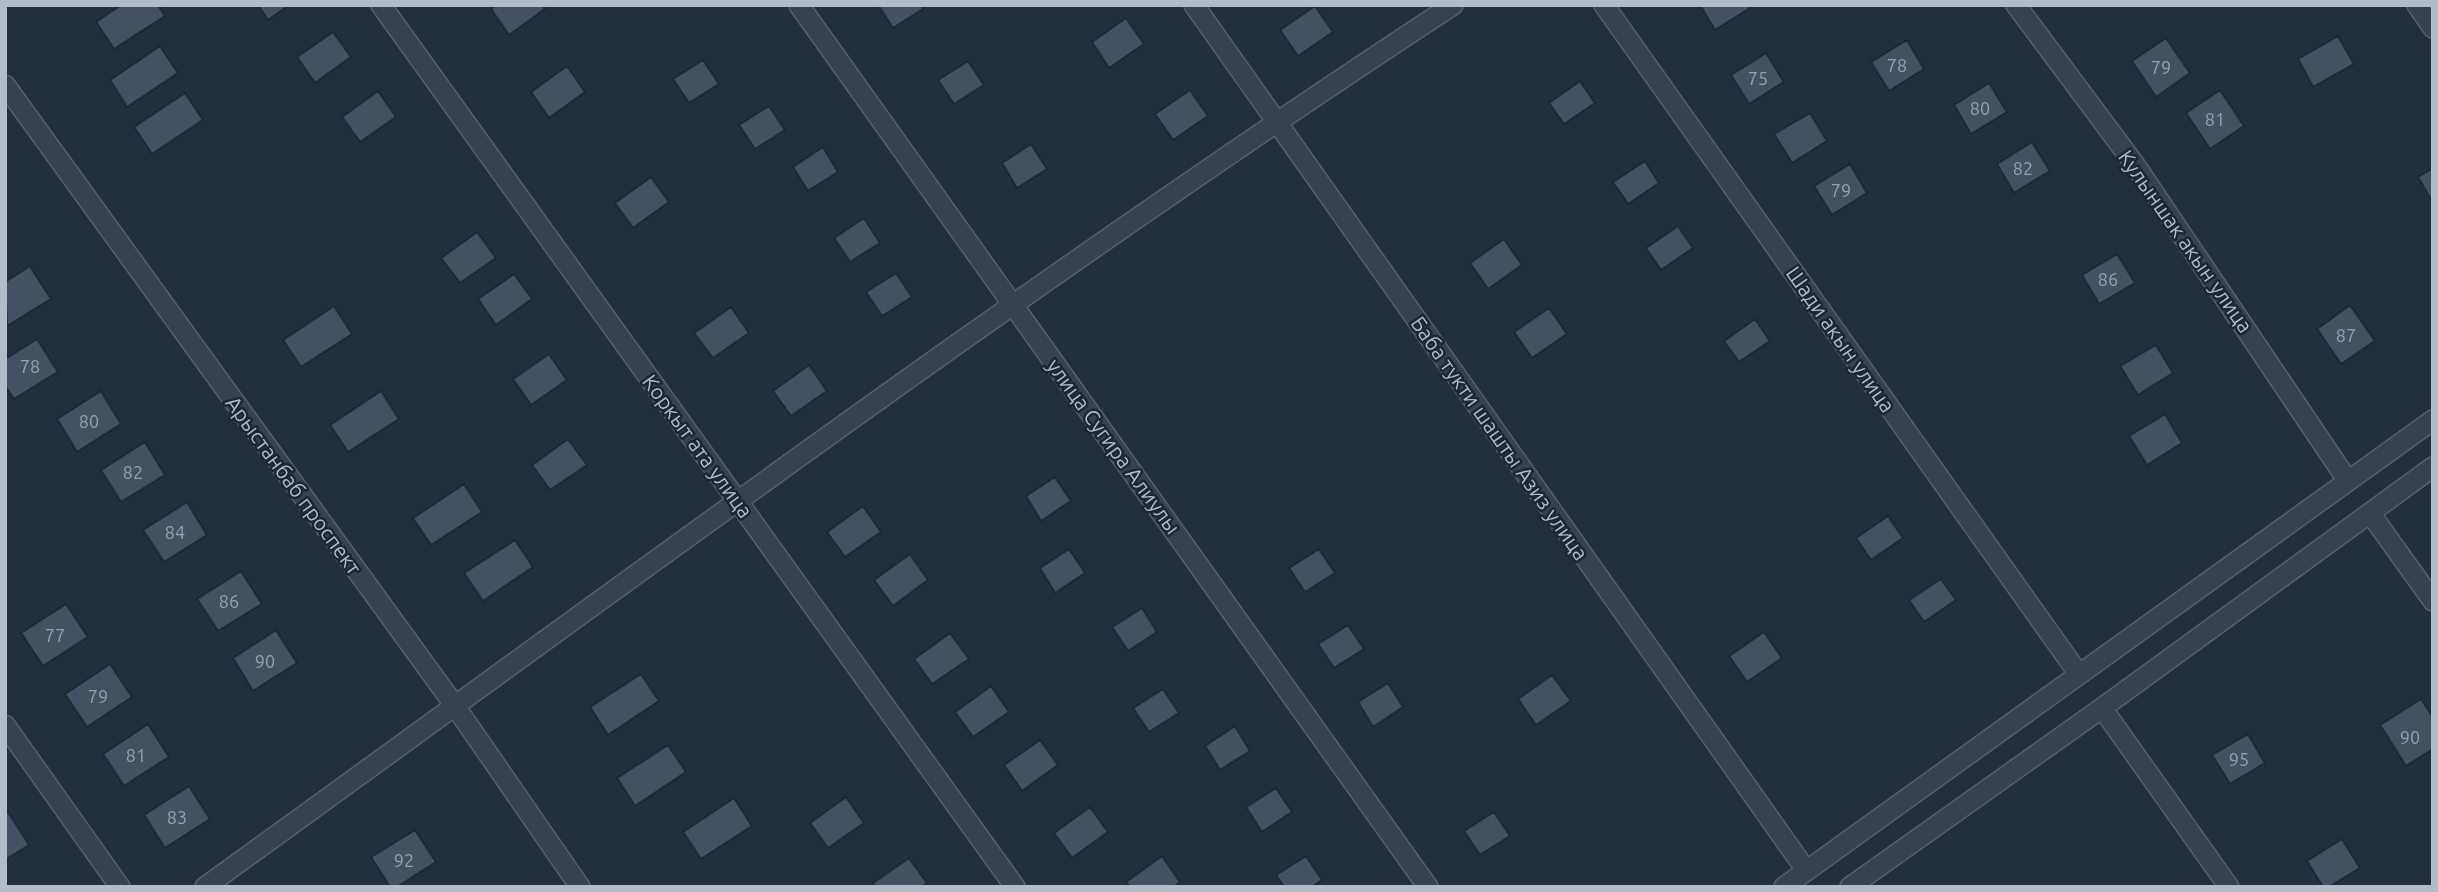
<svg xmlns="http://www.w3.org/2000/svg" width="2438" height="892" font-family="Ubuntu,sans-serif">
	<style>
		.building { fill: #455162; stroke: #1f2835; stroke-width: 2 }
		.lines { fill: none; stroke-linecap: round; stroke-linejoin: round }
		.minor-casing { stroke: #565f6c; stroke-width: 22 }
		.minor { stroke: #38414e; stroke-width: 19 }
		.labels { text-anchor: middle; dominant-baseline: central; stroke-width: 5; stroke-linejoin: round; paint-order: stroke }
		.number-label { font-size: 18px; fill: #98a1af }
		.street-label { font-size: 21px; fill: #b4bcc9; stroke: #1d2633 }
	</style>
	<rect width="100%" height="100%" fill="#242f3e"/>
	<path class="building" d="M 121,5 L 158,5 L 165,16 L 114,49 L 96,22 Z
		M 258,5 L 289,5 L 268,20 Z
		M 496,5 L 542,5 L 545,9 L 509,35 L 491,9 Z
		M 878,5 L 921,5 L 923,9 L 893,28 Z
		M 1700,5 L 1748,5 L 1750,8 L 1715,30 Z
		M 1315,6 L 1333,32 L 1298,56 L 1280,30 Z
		M 1126,18 L 1144,44 L 1109,68 L 1092,42 Z
		M 333,32 L 351,57 L 315,83 L 297,57 Z
		M 2338,36 L 2354,64 L 2313,87 L 2298,59 Z
		M 2166,38 L 2190,73 L 2156,97 L 2132,61 Z
		M 1907,40 L 1924,69 L 1889,91 L 1871,62 Z
		M 160,46 L 178,73 L 127,107 L 110,80 Z
		M 1766,53 L 1784,82 L 1749,104 L 1731,75 Z
		M 703,60 L 719,84 L 689,103 L 673,79 Z
		M 968,61 L 984,85 L 954,104 L 938,80 Z
		M 567,66 L 585,92 L 549,118 L 531,92 Z
		M 1580,81 L 1595,103 L 1564,124 L 1549,103 Z
		M 1989,83 L 2007,112 L 1971,134 L 1954,105 Z
		M 1190,90 L 1208,116 L 1173,140 L 1155,114 Z
		M 2220,90 L 2244,126 L 2210,149 L 2186,113 Z
		M 378,91 L 396,117 L 360,142 L 342,117 Z
		M 185,93 L 203,120 L 152,154 L 134,127 Z
		M 769,106 L 785,130 L 755,149 L 739,125 Z
		M 1810,113 L 1827,141 L 1792,163 L 1774,134 Z
		M 2032,142 L 2050,171 L 2014,193 L 1997,164 Z
		M 1031,144 L 1047,169 L 1017,188 L 1002,163 Z
		M 823,147 L 838,172 L 808,191 L 793,167 Z
		M 1645,161 L 1659,183 L 1628,204 L 1613,182 Z
		M 1850,164 L 1867,193 L 1832,215 L 1814,186 Z
		M 2433,168 L 2433,203 L 2418,177 Z
		M 651,177 L 669,202 L 633,228 L 615,203 Z
		M 864,218 L 880,243 L 850,262 L 834,238 Z
		M 1678,226 L 1693,248 L 1661,270 L 1646,248 Z
		M 477,232 L 496,258 L 460,283 L 441,258 Z
		M 1504,239 L 1522,265 L 1488,289 L 1470,263 Z
		M 2117,254 L 2135,283 L 2099,304 L 2082,275 Z
		M 30,266 L 51,299 L 7,326 L 5,282 Z
		M 896,273 L 912,297 L 882,316 L 866,292 Z
		M 514,274 L 532,299 L 496,325 L 478,299 Z
		M 2350,305 L 2375,341 L 2341,364 L 2317,329 Z
		M 334,306 L 352,334 L 301,367 L 283,340 Z
		M 731,307 L 749,333 L 713,358 L 694,333 Z
		M 1549,308 L 1567,334 L 1532,358 L 1514,332 Z
		M 1755,319 L 1770,341 L 1739,362 L 1724,341 Z
		M 37,339 L 58,372 L 14,399 L 5,386 L 5,359 Z
		M 2156,345 L 2173,373 L 2138,395 L 2120,366 Z
		M 549,354 L 567,380 L 531,405 L 513,379 Z
		M 809,365 L 827,391 L 791,416 L 773,391 Z
		M 101,391 L 121,424 L 77,452 L 57,419 Z
		M 381,391 L 399,419 L 348,452 L 330,425 Z
		M 2165,414 L 2182,443 L 2147,465 L 2129,436 Z
		M 568,439 L 587,465 L 550,490 L 532,465 Z
		M 145,442 L 165,475 L 121,502 L 101,470 Z
		M 1055,477 L 1071,501 L 1041,521 L 1026,496 Z
		M 464,484 L 482,512 L 431,545 L 413,518 Z
		M 187,502 L 207,535 L 164,562 L 143,530 Z
		M 863,506 L 881,532 L 845,557 L 827,532 Z
		M 1888,516 L 1903,538 L 1871,560 L 1856,538 Z
		M 515,540 L 533,567 L 483,601 L 464,573 Z
		M 1069,549 L 1085,573 L 1055,593 L 1040,568 Z
		M 1319,549 L 1335,573 L 1305,592 L 1289,568 Z
		M 910,554 L 928,580 L 893,606 L 874,580 Z
		M 241,571 L 262,604 L 218,631 L 197,599 Z
		M 1941,579 L 1956,600 L 1924,622 L 1909,600 Z
		M 66,604 L 88,637 L 43,666 L 21,633 Z
		M 1142,608 L 1157,632 L 1128,651 L 1112,627 Z
		M 1348,625 L 1364,649 L 1334,668 L 1318,644 Z
		M 276,630 L 297,663 L 253,691 L 233,658 Z
		M 1764,632 L 1782,658 L 1747,682 L 1729,656 Z
		M 950,633 L 969,659 L 932,684 L 914,659 Z
		M 110,664 L 132,697 L 87,727 L 65,694 Z
		M 641,674 L 659,701 L 608,735 L 590,707 Z
		M 1552,675 L 1571,701 L 1536,725 L 1518,699 Z
		M 1388,683 L 1403,707 L 1373,727 L 1358,702 Z
		M 991,686 L 1009,712 L 973,737 L 955,712 Z
		M 1163,689 L 1179,713 L 1149,732 L 1133,708 Z
		M 2421,699 L 2433,717 L 2433,749 L 2406,766 L 2380,725 Z
		M 148,724 L 169,757 L 124,786 L 103,754 Z
		M 1235,726 L 1250,751 L 1220,770 L 1205,746 Z
		M 2248,734 L 2265,763 L 2230,784 L 2212,755 Z
		M 1040,740 L 1058,765 L 1022,791 L 1004,765 Z
		M 668,745 L 686,772 L 635,806 L 617,778 Z
		M 189,786 L 210,819 L 165,848 L 144,815 Z
		M 1276,788 L 1292,812 L 1262,832 L 1246,807 Z
		M 846,797 L 864,823 L 828,848 L 810,823 Z
		M 734,798 L 752,826 L 701,859 L 683,832 Z
		M 1090,807 L 1108,832 L 1072,858 L 1054,833 Z
		M 8,812 L 29,845 L 5,860 L 5,814 Z
		M 1494,812 L 1510,836 L 1480,855 L 1464,831 Z
		M 415,830 L 436,862 L 397,887 L 390,887 L 371,857 Z
		M 2342,839 L 2360,868 L 2329,887 L 2323,887 L 2307,861 Z
		M 1162,856 L 1180,882 L 1174,887 L 1130,887 L 1126,882 Z
		M 1306,856 L 1322,880 L 1312,887 L 1284,887 L 1276,875 Z
		M 909,858 L 927,883 L 922,887 L 875,887 L 873,883 Z"/>
	<g class="lines">
		<defs>
			<path id="minor" d="M 381,5 L 1015,887
				M 799,5 L 1428,887
				M 1194,5 L 1806,870
				M 1604,5 L 2078,673
				M 2016,5 L 2133,162 L 2348,481
				M 2417,5 L 2433,28
				M 5,85 L 455,706 L 580,887
				M 2370,513 L 2433,601
				M 2102,708 L 2229,887
				M 5,725 L 120,887
				M 205,887 C 618,589 1027,284 1453,5
				M 1784,887 L 2433,420
				M 1850,887 L 2102,708 L 2433,467"/>
		</defs>
		<use href="#minor" class="minor-casing"/>
		<use href="#minor" class="minor"/>
	</g>
	<g class="labels">
		<g class="number-label">
			<text x="1897" y="65">78</text>
			<text x="2161" y="67">79</text>
			<text x="1758" y="78">75</text>
			<text x="1980" y="108">80</text>
			<text x="2215" y="119">81</text>
			<text x="2023" y="168">82</text>
			<text x="1841" y="190">79</text>
			<text x="2108" y="279">86</text>
			<text x="2346" y="335">87</text>
			<text x="30" y="366">78</text>
			<text x="89" y="421">80</text>
			<text x="133" y="472">82</text>
			<text x="175" y="532">84</text>
			<text x="229" y="601">86</text>
			<text x="55" y="635">77</text>
			<text x="265" y="661">90</text>
			<text x="98" y="696">79</text>
			<text x="2410" y="737">90</text>
			<text x="136" y="755">81</text>
			<text x="2239" y="759">95</text>
			<text x="177" y="817">83</text>
			<text x="404" y="860">92</text>
		</g>
		<g class="street-label">
			<text transform="translate(2186 241) rotate(55)">Кулыншак акын улица</text>
			<text transform="translate(1841 339) rotate(55)">Шади акын улица</text>
			<text transform="translate(1500 438) rotate(55)">Баба тукти шашты Азиз улица</text>
			<text transform="translate(698 446) rotate(54)">Коркыт ата улица</text>
			<text transform="translate(1114 446) rotate(54)">улица Сугира Алиулы</text>
			<text transform="translate(294 485) rotate(54)">Арыстанбаб проспект</text>
		</g>
	</g>
	<rect width="2438" height="892" fill="none" stroke="#b4bcc9" stroke-width="14"/>
</svg>
